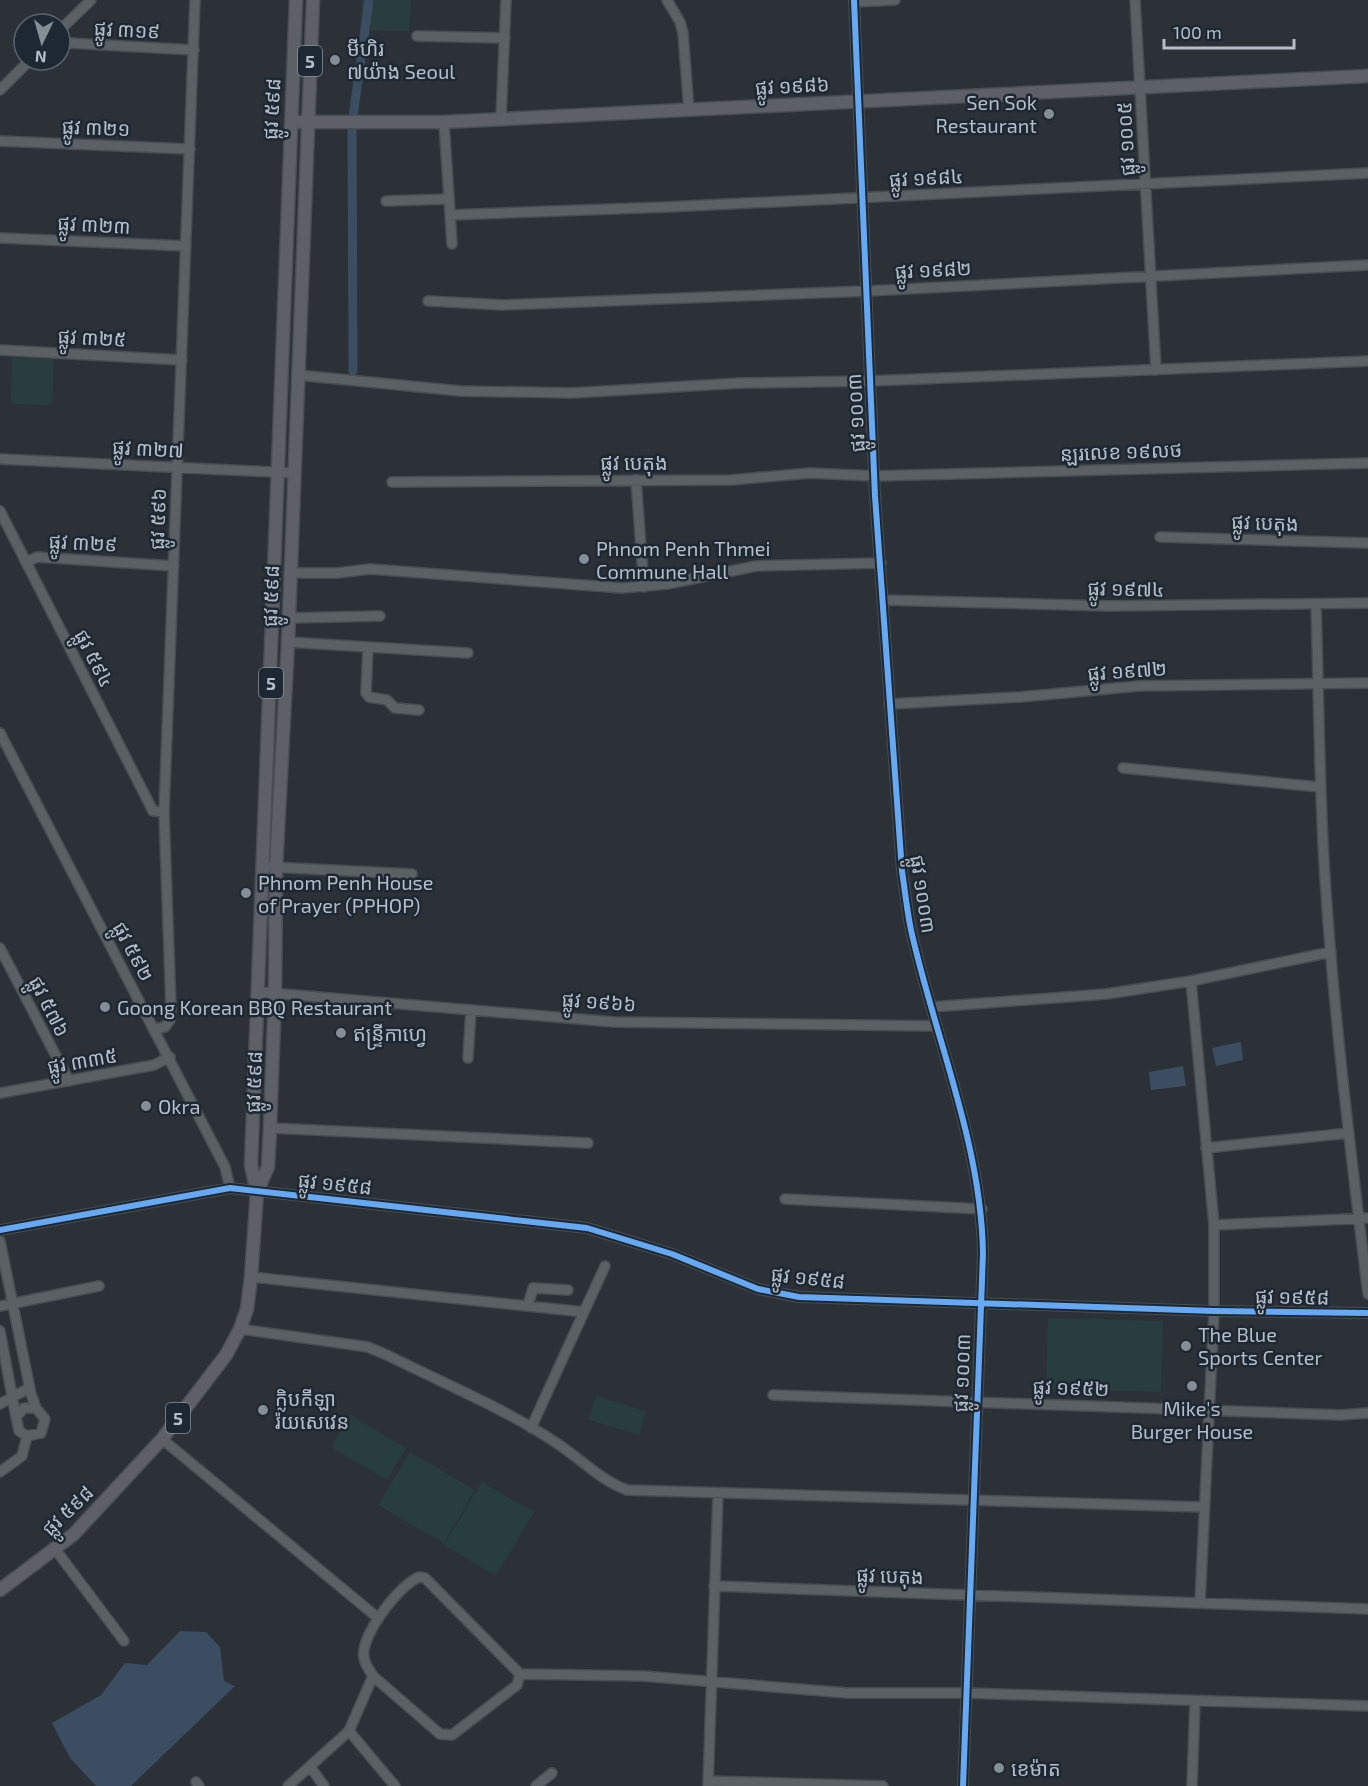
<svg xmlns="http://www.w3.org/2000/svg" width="1368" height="1786" font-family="'Exo 2','Noto Sans Khmer',sans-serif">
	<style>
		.green { fill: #283d3e }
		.water { fill: #3a4d61 }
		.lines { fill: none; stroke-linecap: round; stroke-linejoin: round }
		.canal { stroke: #3a4d61; stroke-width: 9 }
		.minor-casing { stroke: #484d52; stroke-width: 12 }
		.major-casing { stroke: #484e54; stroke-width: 15 }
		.minor { stroke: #5b6065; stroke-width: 9 }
		.major { stroke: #5d6167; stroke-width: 12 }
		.cycleway-casing { stroke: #1e2832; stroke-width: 10 }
		.cycleway { stroke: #66a8f1; stroke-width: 6 }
		.poi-dot { fill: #858d95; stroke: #1e2832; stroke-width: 2 }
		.labels { text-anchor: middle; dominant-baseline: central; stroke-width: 5; stroke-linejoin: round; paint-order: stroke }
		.shield { fill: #1e2832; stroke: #88919b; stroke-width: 1.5 }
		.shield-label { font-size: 18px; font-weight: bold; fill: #b5bec8 }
		.street-label { font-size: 20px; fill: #b5bec8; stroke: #1e2832 }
		.poi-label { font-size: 20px; fill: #b5bec8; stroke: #1e2832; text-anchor: start }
	</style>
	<rect width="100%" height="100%" fill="#2b3137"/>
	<path class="green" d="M 362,0 L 411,0 L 409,31 L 360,30 Z
		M 12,358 L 54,359 L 52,405 L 11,404 Z
		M 1048,1318 L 1163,1321 L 1161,1392 L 1046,1389 Z
		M 596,1396 L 646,1411 L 639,1435 L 589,1420 Z
		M 350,1415 L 406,1448 L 387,1480 L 331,1447 Z
		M 410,1452 L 475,1490 L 444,1543 L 378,1505 Z
		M 482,1482 L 534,1512 L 496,1576 L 444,1545 Z"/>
	<path class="water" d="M 1241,1042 L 1243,1060 L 1216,1066 L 1212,1048 Z
		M 1183,1066 L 1186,1086 L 1151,1090 L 1149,1072 Z
		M 180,1631 L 206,1632 L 220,1647 L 224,1681 L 235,1686 L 131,1786 L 96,1786 L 70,1758 L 52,1723 L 101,1695 L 125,1663 L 147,1665 Z"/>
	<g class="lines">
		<path class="canal" d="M 353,371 L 352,124 L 369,0"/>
		<defs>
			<path id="minor" d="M 667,0 L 680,22 L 683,33 L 689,110
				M 854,0 L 875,496 L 902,871 C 905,891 907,911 911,930 C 935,1038 981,1142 983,1253 L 963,1786
				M 1135,0 L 1156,370
				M 854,2 L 895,0
				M 60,30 L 91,0
				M 417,36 L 505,38
				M 60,37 L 68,43 L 194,50
				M 0,90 L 30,60
				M 501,119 L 506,0
				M 444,122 L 452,244
				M 0,141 L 190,149
				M 386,201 L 449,199
				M 450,215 L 667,207 L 1368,173
				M 0,238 L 186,246
				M 428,301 L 503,305 L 867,291 L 1368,265
				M 0,350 L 182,360
				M 297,375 L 461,391 L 572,393 L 741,383 L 870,381 L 1368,361
				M 0,459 L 294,473
				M 636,480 L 644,587
				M 392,482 L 731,480 L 810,473 L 875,476 L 1368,463
				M 0,511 L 153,811 L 164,812
				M 1160,537 L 1368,543
				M 27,562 L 37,557 L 174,566
				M 290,573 L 337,573 L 370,569 L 622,588 L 667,584 L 756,566 L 881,563
				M 883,600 L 1109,606 L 1368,603
				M 1316,605 C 1319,696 1319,787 1325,878 C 1334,1017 1351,1156 1368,1294
				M 289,618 L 380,616
				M 288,642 L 368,647 L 366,693 L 369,697 L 387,700 L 395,708 L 419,710
				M 368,647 L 468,653
				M 889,704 L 1020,697 L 1139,686 L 1368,683
				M 0,733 L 225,1167 L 230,1188
				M 1123,768 L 1320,787
				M 270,867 L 412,874
				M 0,948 L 69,1081
				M 1191,981 L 1214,1225 L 1214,1311 L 1200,1603
				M 259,992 L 614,1022 L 937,1026
				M 932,1007 L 1106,994 L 1191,981 L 1331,952
				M 155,1029 L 165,1027 L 170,1020 L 171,1008 L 164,812 L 195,0
				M 468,1058 L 471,1010
				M 0,1093 L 154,1065 L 170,1057
				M 270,1128 L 588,1143
				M 1206,1148 L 1349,1133
				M 785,1199 L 982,1209
				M 1214,1225 L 1368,1218
				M 0,1230 L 230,1188 L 587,1228 L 672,1254 L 758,1289 L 799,1297 L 1214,1311 L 1368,1313
				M 0,1241 L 31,1394 L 36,1408 L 45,1419 L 41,1433 L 27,1436 L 19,1431 L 16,1417 L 24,1408 L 36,1408
				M 251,1277 L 584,1312
				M 528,1305 L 533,1288 L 568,1290
				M 0,1306 L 99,1286
				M 240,1329 L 368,1347 L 389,1356 C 445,1384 506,1409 558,1444 C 582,1460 600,1480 627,1490 L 1203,1507
				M 0,1331 L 16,1417
				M 773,1395 L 1340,1415 L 1368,1413
				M 0,1404 L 29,1388
				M 531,1428 L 605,1266
				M 162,1439 L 378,1618
				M 0,1472 L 22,1456 L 27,1436
				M 55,1549 L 124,1641
				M 714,1586 L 1368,1609
				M 520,1674 L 517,1685 L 452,1735 L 440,1734 L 373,1676 C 368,1668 362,1660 364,1650 C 368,1627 398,1587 419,1577 L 425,1578 L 520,1674 L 643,1676 L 847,1693 L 967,1693 L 1368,1706
				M 349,1731 L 395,1786
				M 311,1768 L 324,1786
				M 708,1781 L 883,1786
				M 196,1782 L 199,1786
				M 288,1786 L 349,1731 L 373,1676
				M 536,1786 L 552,1773
				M 708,1786 L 718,1494
				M 1192,1786 L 1195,1701"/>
			<path id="major" d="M 300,122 L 444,122 L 1368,76
				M 257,1192 L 268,1167 L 270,1128 L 275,993 L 276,867 L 288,642 L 313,0
				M 0,1590 L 74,1534 L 162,1439 L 226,1355 L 240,1329 L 247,1309 L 251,1277 L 257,1192 L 251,1165 L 296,0"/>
		</defs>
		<use href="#minor" class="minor-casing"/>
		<use href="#major" class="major-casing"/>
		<use href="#minor" class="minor"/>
		<use href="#major" class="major"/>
		<defs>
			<path id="cycleway" d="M 854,0 L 875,496 L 902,871 C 905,891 907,911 911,930 C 935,1038 981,1142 983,1253 L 963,1786
				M 0,1230 L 230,1188 L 587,1228 L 672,1254 L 758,1289 L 799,1297 L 1214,1311 L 1368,1313"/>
		</defs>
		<use href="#cycleway" class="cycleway-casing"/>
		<use href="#cycleway" class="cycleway"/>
	</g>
	<g class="poi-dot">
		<circle cx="335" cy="60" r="6"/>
		<circle cx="1049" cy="114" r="6"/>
		<circle cx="584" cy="559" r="6"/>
		<circle cx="246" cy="893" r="6"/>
		<circle cx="105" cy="1007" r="6"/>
		<circle cx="341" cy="1033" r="6"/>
		<circle cx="146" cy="1106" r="6"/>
		<circle cx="1186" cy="1346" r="6"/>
		<circle cx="1192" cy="1386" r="6"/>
		<circle cx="263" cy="1410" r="6"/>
		<circle cx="999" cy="1768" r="6"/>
	</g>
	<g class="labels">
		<g class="shield">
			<rect x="298" y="46" width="24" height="30" rx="4.5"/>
			<rect x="259" y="668" width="24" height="30" rx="4.5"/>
			<rect x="166" y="1403" width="24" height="30" rx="4.5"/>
		</g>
		<g class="shield-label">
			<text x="310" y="61">5</text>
			<text x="271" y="683">5</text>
			<text x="178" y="1418">5</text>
		</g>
		<g class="street-label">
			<text transform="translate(127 29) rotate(3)">ផ្លូវ ៣១៩</text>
			<text transform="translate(792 85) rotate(-3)">ផ្លូវ ១៩៨៦</text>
			<text transform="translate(271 109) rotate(-87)">ផ្លូវ ៥៩៨</text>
			<text transform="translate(96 127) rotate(2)">ផ្លូវ ៣២១</text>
			<text transform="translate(1125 139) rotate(-93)">ផ្លូវ ១០០៥</text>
			<text transform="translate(926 177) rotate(-3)">ផ្លូវ ១៩៨៤</text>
			<text transform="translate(94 224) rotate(3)">ផ្លូវ ៣២៣</text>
			<text transform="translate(933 269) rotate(-3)">ផ្លូវ ១៩៨២</text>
			<text transform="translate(92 337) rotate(3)">ផ្លូវ ៣២៥</text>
			<text transform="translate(855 413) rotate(-93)">ផ្លូវ ១០០៣</text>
			<text transform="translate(148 448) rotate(3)">ផ្លូវ ៣២៧</text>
			<text transform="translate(1121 451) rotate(-2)">ន្ឡរលេខ ១៩លថ</text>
			<text x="634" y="462">ផ្លូវ បេតុង</text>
			<text transform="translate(157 519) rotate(-88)">ផ្លូវ ៥៩៦</text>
			<text transform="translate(1265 522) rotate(2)">ផ្លូវ បេតុង</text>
			<text transform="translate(83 542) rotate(3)">ផ្លូវ ៣២៩</text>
			<text transform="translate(1126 588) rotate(1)">ផ្លូវ ១៩៧៤</text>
			<text transform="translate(270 596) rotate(-88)">ផ្លូវ ៥៩៨</text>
			<text transform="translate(95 658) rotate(63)">ផ្លូវ ៥៩៤</text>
			<text transform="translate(1127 670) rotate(-4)">ផ្លូវ ១៩៧២</text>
			<text transform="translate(924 894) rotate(81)">ផ្លូវ ១០០៣</text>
			<text transform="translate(134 951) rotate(62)">ផ្លូវ ៥៩២</text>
			<text transform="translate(599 1001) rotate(4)">ផ្លូវ ១៩៦៦</text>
			<text transform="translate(50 1006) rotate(63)">ផ្លូវ ៥៧៦</text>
			<text transform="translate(82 1060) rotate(-10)">ផ្លូវ ៣៣៥</text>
			<text transform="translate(253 1082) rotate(-88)">ផ្លូវ ៥៩៨</text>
			<text transform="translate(335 1183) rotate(6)">ផ្លូវ ១៩៥៨</text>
			<text transform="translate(808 1277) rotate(6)">ផ្លូវ ១៩៥៨</text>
			<text transform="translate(1292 1296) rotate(1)">ផ្លូវ ១៩៥៨</text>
			<text transform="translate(961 1373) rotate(-88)">ផ្លូវ ១០០៣</text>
			<text transform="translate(1071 1387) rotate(2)">ផ្លូវ ១៩៥២</text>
			<text transform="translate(67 1510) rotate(-44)">ផ្លូវ ៥៩៨</text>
			<text transform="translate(890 1575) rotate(2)">ផ្លូវ បេតុង</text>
		</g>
		<g class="poi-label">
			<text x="347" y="48">មីហិរ<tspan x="347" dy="23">៧យ៉ាង Seoul</tspan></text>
			<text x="1037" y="102" text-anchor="end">Sen Sok<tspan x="1037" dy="23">Restaurant</tspan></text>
			<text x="596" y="548">Phnom Penh Thmei<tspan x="596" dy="23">Commune Hall</tspan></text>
			<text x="258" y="882">Phnom Penh House<tspan x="258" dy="23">of Prayer (PPHOP)</tspan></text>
			<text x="117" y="1007">Goong Korean BBQ Restaurant</text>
			<text x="353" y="1033">ឥន្ទ្រីកាហ្វេ</text>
			<text x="158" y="1106">Okra</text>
			<text x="1198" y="1334">The Blue<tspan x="1198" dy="23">Sports Center</tspan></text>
			<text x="275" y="1398">ក្លិបកីឡា<tspan x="275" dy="23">រ៉យសេវេន</tspan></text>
			<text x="1192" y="1408" text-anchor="middle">Mike's<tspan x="1192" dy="23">Burger House</tspan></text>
			<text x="1011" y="1768">ខេម៉ាត</text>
		</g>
	</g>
	<g transform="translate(42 42) rotate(185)"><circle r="28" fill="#1e2832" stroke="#5a646e" stroke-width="1.5"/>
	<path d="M0-4.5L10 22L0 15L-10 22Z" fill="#858d95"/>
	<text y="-9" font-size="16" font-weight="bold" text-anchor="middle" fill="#b5bec8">N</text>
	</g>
	<path d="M1164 39v9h130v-9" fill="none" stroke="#b5bec8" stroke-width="3"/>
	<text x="1173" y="39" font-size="18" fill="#b5bec8" stroke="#1e2832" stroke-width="4.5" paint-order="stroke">100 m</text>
</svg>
